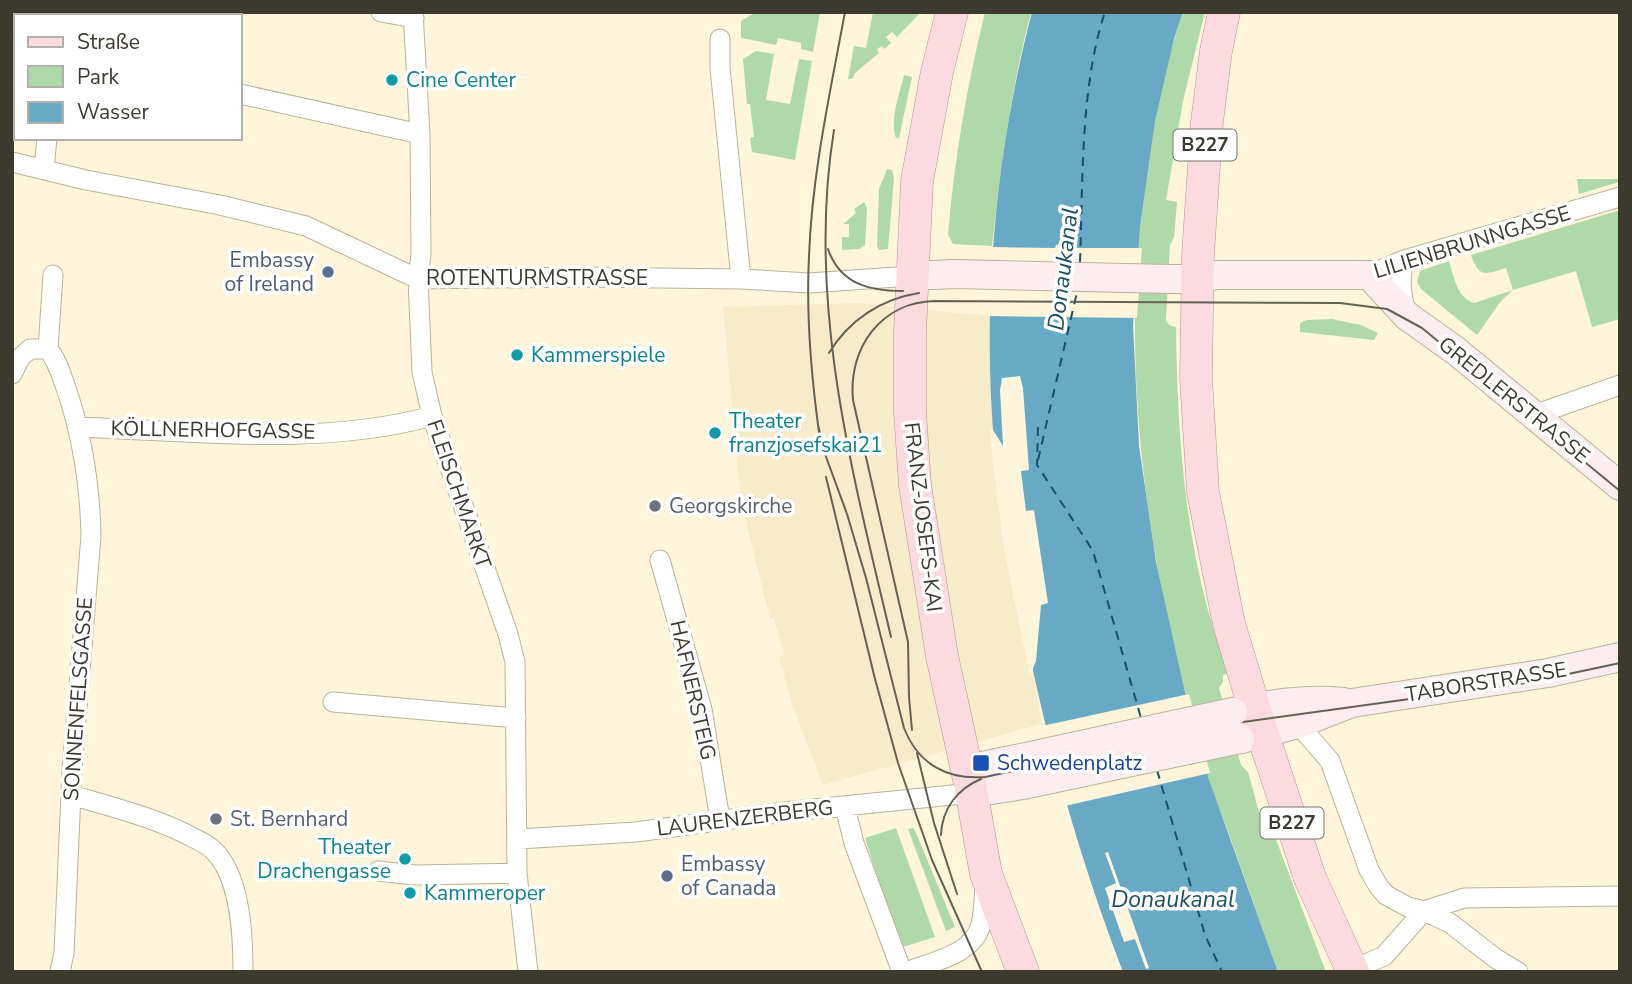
<svg xmlns="http://www.w3.org/2000/svg" width="1632" height="984" font-family="'Nunito Sans',sans-serif">
	<style>
		.built { fill: #f7ebc9 }
		.green { fill: #b0d9a9 }
		.water { fill: #68a9c6 }
		.pier { fill: #fef5da }
		.lines { fill: none; stroke-linecap: round; stroke-linejoin: round }
		.ferry { stroke: #1b5166; stroke-width: 2; stroke-dasharray: 9 7; stroke-linecap: butt }
		.street-casing { stroke: #bbb299; stroke-width: 21 }
		.secondary-casing { stroke: #bbb299; stroke-width: 30 }
		.primary-casing { stroke: #b69295; stroke-width: 33 }
		.street { stroke: #fff; stroke-width: 19 }
		.secondary { stroke: #fdedf0; stroke-width: 28 }
		.primary { stroke: #fbdae0; stroke-width: 32 }
		.tram { stroke: #666253; stroke-width: 2 }
		.secondary-bridge-casing { stroke: #bbb299; stroke-width: 30; stroke-linecap: butt }
		.secondary-bridge { stroke: #fdedf0; stroke-width: 28 }
		.culture-dot { fill: #0f9aa8; stroke: #fff; stroke-width: 2.5 }
		.service-dot { fill: #5c6f8a; stroke: #fff; stroke-width: 2.5 }
		.worship-dot { fill: #6b7280; stroke: #fff; stroke-width: 2.5 }
		.transit-dot { fill: #1a4fb4; stroke: #fff; stroke-width: 2.5 }
		.labels { text-anchor: middle; dominant-baseline: central; stroke-width: 7; stroke-linejoin: round; paint-order: stroke }
		.shield { fill: #fff; stroke: #76746d; stroke-width: 2 }
		.shield-label { font-size: 19px; font-weight: bold; fill: #3c392e }
		.culture-label { font-size: 21px; fill: #0d838f; stroke: #fff; text-anchor: start }
		.street-label { font-size: 21px; fill: #3c392e; stroke: #fff }
		.service-label { font-size: 21px; fill: #4e5e75; stroke: #fff; text-anchor: end }
		.worship-label { font-size: 21px; fill: #5b616d; stroke: #fff; text-anchor: start }
		.transit-label { font-size: 21px; fill: #164399; stroke: #fff; text-anchor: start }
		.water-label { font-size: 23px; font-style: italic; fill: #1b5166; stroke: #fff }
	</style>
	<rect width="100%" height="100%" fill="#fef5da"/>
	<path class="built" d="M 859,303 L 991,316 L 991,372 L 995,455 L 1021,621 L 1038,696 L 1041,724 L 823,785 L 791,701 L 779,657 L 784,655 L 774,618 L 770,619 L 747,526 L 739,483 L 723,307 Z"/>
	<path class="green" d="M 756,12 L 820,12 L 813,52 L 801,49 L 801,43 L 778,38 L 776,45 L 741,38 L 741,21 Z
		M 873,12 L 921,12 L 897,37 L 892,32 L 886,37 L 891,43 L 884,49 L 882,46 L 877,49 L 879,53 L 856,72 L 852,79 L 848,79 L 854,46 L 866,48 Z
		M 985,12 L 1031,12 C 1011,89 1001,167 992,246 L 953,244 L 948,235 C 954,160 967,86 985,12 Z
		M 1183,12 L 1205,12 L 1183,101 L 1166,200 L 1177,202 L 1174,237 L 1170,245 L 1166,320 L 1169,325 L 1176,327 C 1177,421 1183,516 1207,607 C 1213,629 1222,651 1230,673 L 1223,675 L 1223,682 L 1219,688 L 1241,765 L 1248,772 L 1262,823 L 1269,821 L 1326,972 L 1278,972 C 1262,927 1246,882 1230,837 C 1223,817 1214,798 1208,778 C 1135,534 1100,259 1183,12 Z
		M 756,51 L 774,54 L 766,100 L 790,104 L 799,59 L 812,61 L 795,160 L 752,152 L 750,138 L 754,137 L 750,104 L 747,104 L 743,59 Z
		M 904,75 L 912,77 L 899,138 L 896,138 C 889,120 900,94 904,75 Z
		M 887,169 L 892,170 L 894,178 L 888,249 L 879,250 L 877,246 L 879,189 Z
		M 1577,179 L 1620,179 L 1619,182 L 1579,194 Z
		M 864,202 L 867,208 L 865,245 L 859,249 L 842,250 L 842,237 L 849,237 L 849,224 L 843,224 L 856,213 L 854,209 Z
		M 1620,210 L 1620,319 L 1592,327 L 1576,271 L 1513,290 L 1501,301 L 1477,335 L 1421,289 L 1417,282 L 1420,271 L 1449,261 C 1454,277 1457,298 1474,303 L 1513,290 L 1506,268 C 1486,274 1479,279 1471,255 Z
		M 1332,319 L 1361,325 L 1378,333 L 1374,340 L 1300,332 L 1300,323 L 1307,320 Z
		M 896,828 L 935,937 L 900,948 L 865,838 Z
		M 914,828 L 955,927 L 946,931 L 908,829 Z"/>
	<path class="water" d="M 1032,12 L 1183,12 L 1174,39 L 1155,121 L 1140,226 L 1133,326 L 1139,446 L 1156,562 L 1185,693 L 1209,780 L 1278,972 L 1123,972 C 1070,834 1032,689 1009,543 C 1004,513 998,483 995,454 C 981,307 995,154 1032,12 Z"/>
	<path class="pier" d="M 1061,244 L 1071,245 L 1072,248 L 1142,248 L 1137,318 L 988,316 L 990,247 L 1055,248 L 1056,245 Z
		M 1020,376 L 1023,388 L 1029,470 L 1021,471 L 1026,511 L 1034,510 L 1048,603 L 1041,605 L 1036,661 L 1030,676 L 1004,549 L 992,455 L 990,425 L 1003,446 L 1000,390 L 1002,378 Z
		M 1189,694 L 1210,773 L 1065,806 L 1042,726 Z
		M 1108,852 L 1149,968 L 1146,969 L 1135,939 L 1124,942 L 1105,888 L 1116,883 L 1105,853 Z"/>
	<g class="lines">
		<path class="ferry" d="M 1080,262 C 1083,183 1080,87 1105,12
			M 1038,427 L 1037,465 L 1093,551 L 1141,718
			M 1038,460 L 1078,288
			M 1157,770 L 1205,935 L 1222,972"/>
		<defs>
			<path id="street" d="M 381,12 L 414,18
				M 413,12 L 420,134 L 421,254 L 418,279 L 422,372 L 432,416 L 508,634 L 515,662 L 517,873 L 528,972
				M 61,16 L 62,12
				M 225,16 L 226,12
				M 720,39 L 720,68 L 741,279
				M 12,54 L 16,55
				M 240,94 L 420,134
				M 12,162 L 86,180 L 220,205 L 306,226 L 418,279 L 580,277 L 741,279 L 809,283 L 911,276
				M 44,169 L 47,138
				M 1404,260 C 1399,280 1401,293 1406,313
				M 53,275 L 48,349 C 57,360 61,374 66,388 C 82,435 90,486 91,536 L 72,770 L 64,953 L 60,972
				M 1369,275 L 1404,260 L 1620,197
				M 12,374 L 20,358 L 30,349 L 48,349
				M 1534,415 L 1620,385
				M 78,427 C 192,431 320,447 432,416
				M 660,560 L 702,709 L 720,820
				M 333,702 L 516,718
				M 1298,724 L 1330,761 L 1369,870 L 1379,887 L 1386,895 L 1408,907 L 1424,911 L 1450,923 L 1495,958 L 1518,972
				M 71,795 C 109,806 148,816 184,833 C 193,838 204,842 212,849 C 241,875 243,936 243,972
				M 845,807 L 854,843 L 902,972
				M 518,839 L 636,832 L 784,812 L 972,793
				M 378,871 L 415,875 L 517,873
				M 1352,970 L 1384,956 L 1424,911 L 1464,898 L 1620,896
				M 906,972 C 931,962 974,955 981,924 C 984,912 984,898 985,886"/>
			<path id="secondary" d="M 911,276 L 955,274 L 1171,279 L 1197,279 L 1217,275 L 1369,275 L 1407,316 L 1456,351 L 1620,486
				M 1234,712 C 1270,704 1306,698 1343,702
				M 1242,739 L 1298,724 L 1352,703 L 1548,673 L 1620,657
				M 967,769 L 1016,759
				M 972,793 L 1023,785"/>
			<path id="primary" d="M 952,12 L 937,72 L 917,181 L 910,332 L 910,412 L 915,485 L 942,656 L 970,784 L 986,874 L 1023,972
				M 1224,12 L 1216,51 L 1207,122 L 1198,254 L 1196,378 L 1203,492 L 1229,624 L 1258,720 L 1310,878 L 1353,972"/>
		</defs>
		<use href="#street" class="street-casing"/>
		<use href="#secondary" class="secondary-casing"/>
		<use href="#primary" class="primary-casing"/>
		<use href="#street" class="street"/>
		<use href="#secondary" class="secondary"/>
		<use href="#primary" class="primary"/>
		<path class="tram" d="M 834,130 C 806,302 852,471 891,637
			M 828,249 C 840,284 869,291 903,291
			M 829,353 C 849,320 881,299 919,293
			M 818,425 L 825,454 L 847,514 L 866,578 L 904,728 C 918,764 947,780 985,777 L 1236,723 L 1526,683 L 1620,663
			M 819,432 C 811,374 806,314 809,256 C 812,174 830,93 845,12
			M 826,477 L 875,679 L 898,763 L 932,860 L 982,972
			M 912,730 L 909,697 L 908,642 L 853,400 C 848,348 881,302 935,301 L 1340,303 L 1387,309 L 1422,328 L 1620,491
			M 917,753 L 934,823 L 957,894
			M 941,835 C 942,809 957,789 981,779"/>
		<defs>
			<path id="secondary-bridge" d="M 1016,759 L 1233,712
				M 1023,785 L 1240,739"/>
		</defs>
		<use href="#secondary-bridge" class="secondary-bridge-casing"/>
		<use href="#secondary-bridge" class="secondary-bridge"/>
	</g>
	<g class="culture-dot">
		<circle cx="392" cy="80" r="7"/>
		<circle cx="517" cy="355" r="7"/>
		<circle cx="715" cy="433" r="7"/>
		<circle cx="405" cy="859" r="7"/>
		<circle cx="410" cy="893" r="7"/>
	</g>
	<g class="service-dot">
		<circle cx="328" cy="272" r="7"/>
		<circle cx="667" cy="876" r="7"/>
	</g>
	<g class="worship-dot">
		<circle cx="655" cy="506" r="7"/>
		<circle cx="216" cy="819" r="7"/>
	</g>
	<rect class="transit-dot" x="972" y="754" width="18" height="18" rx="3.5"/>
	<g class="labels">
		<g class="shield">
			<rect x="1173.5" y="129.5" width="63" height="31" rx="5"/>
			<rect x="1260.5" y="807.5" width="63" height="31" rx="5"/>
		</g>
		<g class="shield-label">
			<text x="1205" y="145">B227</text>
			<text x="1292" y="823">B227</text>
		</g>
		<g class="culture-label">
			<text x="406" y="80">Cine Center</text>
			<text x="531" y="355">Kammerspiele</text>
			<text x="729" y="421">Theater<tspan x="729" dy="24">franzjosefskai21</tspan></text>
			<text x="391" y="847" text-anchor="end">Theater<tspan x="391" dy="24">Drachengasse</tspan></text>
			<text x="424" y="893">Kammeroper</text>
		</g>
		<g class="street-label">
			<text transform="translate(1472 242) rotate(-17)">LILIENBRUNNGASSE</text>
			<text x="537" y="278">ROTENTURMSTRASSE</text>
			<text transform="translate(1514 400) rotate(39)">GREDLERSTRASSE</text>
			<text transform="translate(213 430) rotate(1)">KÖLLNERHOFGASSE</text>
			<text transform="translate(459 494) rotate(71)">FLEISCHMARKT</text>
			<text transform="translate(923 517) rotate(83)">FRANZ-JOSEFS-KAI</text>
			<text transform="translate(1486 682) rotate(-9)">TABORSTRASSE</text>
			<text transform="translate(693 690) rotate(77)">HAFNERSTEIG</text>
			<text transform="translate(78 699) rotate(-86)">SONNENFELSGASSE</text>
			<text transform="translate(745 818) rotate(-7)">LAURENZERBERG</text>
		</g>
		<g class="service-label">
			<text x="314" y="260">Embassy<tspan x="314" dy="24">of Ireland</tspan></text>
			<text x="681" y="864" text-anchor="start">Embassy<tspan x="681" dy="24">of Canada</tspan></text>
		</g>
		<g class="worship-label">
			<text x="669" y="506">Georgskirche</text>
			<text x="230" y="819">St. Bernhard</text>
		</g>
		<g class="transit-label">
			<text x="997" y="763">Schwedenplatz</text>
		</g>
		<g class="water-label">
			<text transform="translate(1063 269) rotate(-83)">Donaukanal</text>
			<text x="1173" y="899">Donaukanal</text>
		</g>
	</g>
	<rect width="1632" height="984" fill="none" stroke="#3c392e" stroke-width="28"/>
	<rect x="14" y="14" width="228" height="126" fill="#ffffff" stroke="#b1b0ab" stroke-width="2"/>
	<rect x="28" y="37" width="35" height="10" fill="#fbdae0" stroke="#b1b0ab" stroke-width="2"/>
	<text x="77" y="49" font-size="21" fill="#3c392e">Straße</text>
	<rect x="28" y="66" width="35" height="21" fill="#b0d9a9" stroke="#b1b0ab" stroke-width="2"/>
	<text x="77" y="84" font-size="21" fill="#3c392e">Park</text>
	<rect x="28" y="102" width="35" height="21" fill="#68a9c6" stroke="#b1b0ab" stroke-width="2"/>
	<text x="77" y="119" font-size="21" fill="#3c392e">Wasser</text>
</svg>
